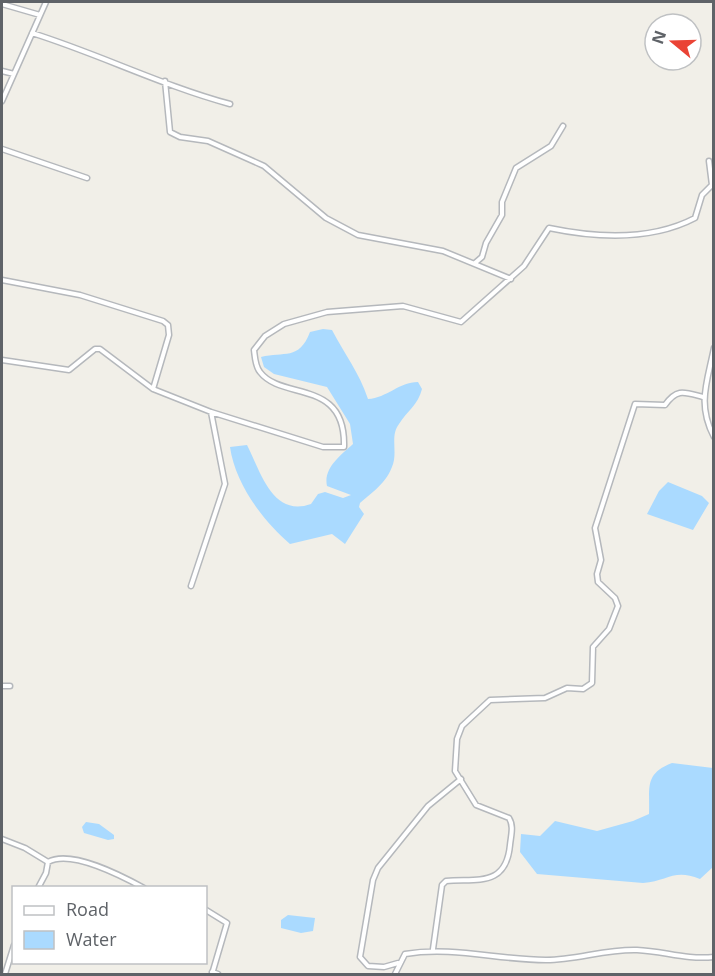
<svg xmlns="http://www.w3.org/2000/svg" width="715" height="976" font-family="'Open Sans',sans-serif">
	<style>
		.water { fill: #aadaff }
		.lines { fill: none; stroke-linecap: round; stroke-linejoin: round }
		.minor-casing { stroke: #b5b8bc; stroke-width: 7 }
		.minor { stroke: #fff; stroke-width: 4 }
	</style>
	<rect width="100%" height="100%" fill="#f1efe8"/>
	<path class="water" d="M 323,329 L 332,330 C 345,355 359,372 368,399 C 387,398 399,382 418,382 L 422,389 C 418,405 407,411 399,424 C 391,434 396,448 394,460 C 390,480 374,491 360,503 L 359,507 L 364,514 L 345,544 L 332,534 L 290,544 C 262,520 235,483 230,447 L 247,445 C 260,470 272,518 311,504 L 318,494 L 325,492 L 343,498 L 351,495 L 327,486 C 323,468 341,455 353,444 L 350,424 L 327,387 L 274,374 L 264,367 L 261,357 C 284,351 299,361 310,332 Z
		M 668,482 L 702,496 L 709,503 L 693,530 L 647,514 L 659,491 Z
		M 672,763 L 713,768 L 713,867 L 700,879 C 674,868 668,881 643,883 L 537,874 L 520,852 L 521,834 L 540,836 L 555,821 L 597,831 L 633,821 L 649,814 C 650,787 644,774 672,763 Z
		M 86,822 L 99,824 L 114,835 L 114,839 L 108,840 L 84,833 L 82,827 Z
		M 288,915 L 315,918 L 313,931 L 301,933 L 281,928 L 281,920 Z"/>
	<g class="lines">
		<defs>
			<path id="minor" d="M 2,4 L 40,15
				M 32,33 C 99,54 163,86 230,104
				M 2,71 L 14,74
				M 165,81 L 170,132 L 180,137 L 208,141 L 264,166 L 326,218 L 358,235 L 443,251 L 511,279
				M 2,101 L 46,2
				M 2,149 L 87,178
				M 475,263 L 482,257 L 486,243 L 502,215 L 502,202 L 516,168 L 551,146 L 563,126
				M 2,280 L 80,295 L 163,321 L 168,325 L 169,335 L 153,389
				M 714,348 C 707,383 697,404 714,437
				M 2,360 L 69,370 L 95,349 L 100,349 L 153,389 L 211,412 L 225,484 L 191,586
				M 211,412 L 323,447 L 344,447 C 346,378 282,401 260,372 C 255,366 255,357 254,350 L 265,336 L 284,324 L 327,312 L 403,306 L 461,322 L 524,266 L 549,228 C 597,238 651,241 695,218 L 702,195 L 712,185 L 709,161
				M 2,686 L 10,686
				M 2,839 L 25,848 L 48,862 L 46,873 L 38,888
				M 48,862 C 71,849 122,876 144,888
				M 206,910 L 227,923 L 212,974
				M 433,949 L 442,885 L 446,881 C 476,878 506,888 510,845 C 511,835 514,826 509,818 L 476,805 L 455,771 L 457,739 L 462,726 L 490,700 L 545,698 L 567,688 L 583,689 L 592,683 L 593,647 L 609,629 L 618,606 L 615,598 L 598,582 L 597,574 L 601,560 L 595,528 L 635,404 L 665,405 C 677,388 684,392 703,397
				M 398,963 L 384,967 L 368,966 L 360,957 L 373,880 L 378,868 L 428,806 L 461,779
				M 212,972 L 218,974
				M 5,974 L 14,945
				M 395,974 L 405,954 C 453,946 498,960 546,960 C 577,960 605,949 637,950 C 664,951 685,960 714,957"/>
		</defs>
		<use href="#minor" class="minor-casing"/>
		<use href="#minor" class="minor"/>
	</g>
	<rect width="715" height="976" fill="none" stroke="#5f6368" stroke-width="6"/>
	<rect x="12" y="886" width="195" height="78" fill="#ffffff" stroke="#bfc1c3" stroke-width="1.5"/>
	<rect x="24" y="906" width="30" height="9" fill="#ffffff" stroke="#bfc1c3" stroke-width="1.5"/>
	<text x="66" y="916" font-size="18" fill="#5f6368">Road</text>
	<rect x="24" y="931" width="30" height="18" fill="#aadaff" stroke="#bfc1c3" stroke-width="1.5"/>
	<text x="66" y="946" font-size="18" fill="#5f6368">Water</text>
	<g transform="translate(673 42) rotate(289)"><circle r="28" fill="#ffffff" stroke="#bfc1c3" stroke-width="1.5"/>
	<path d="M0-4.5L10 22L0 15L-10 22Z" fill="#ea4335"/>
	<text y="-9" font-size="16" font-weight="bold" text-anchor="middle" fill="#5f6368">N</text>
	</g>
</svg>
